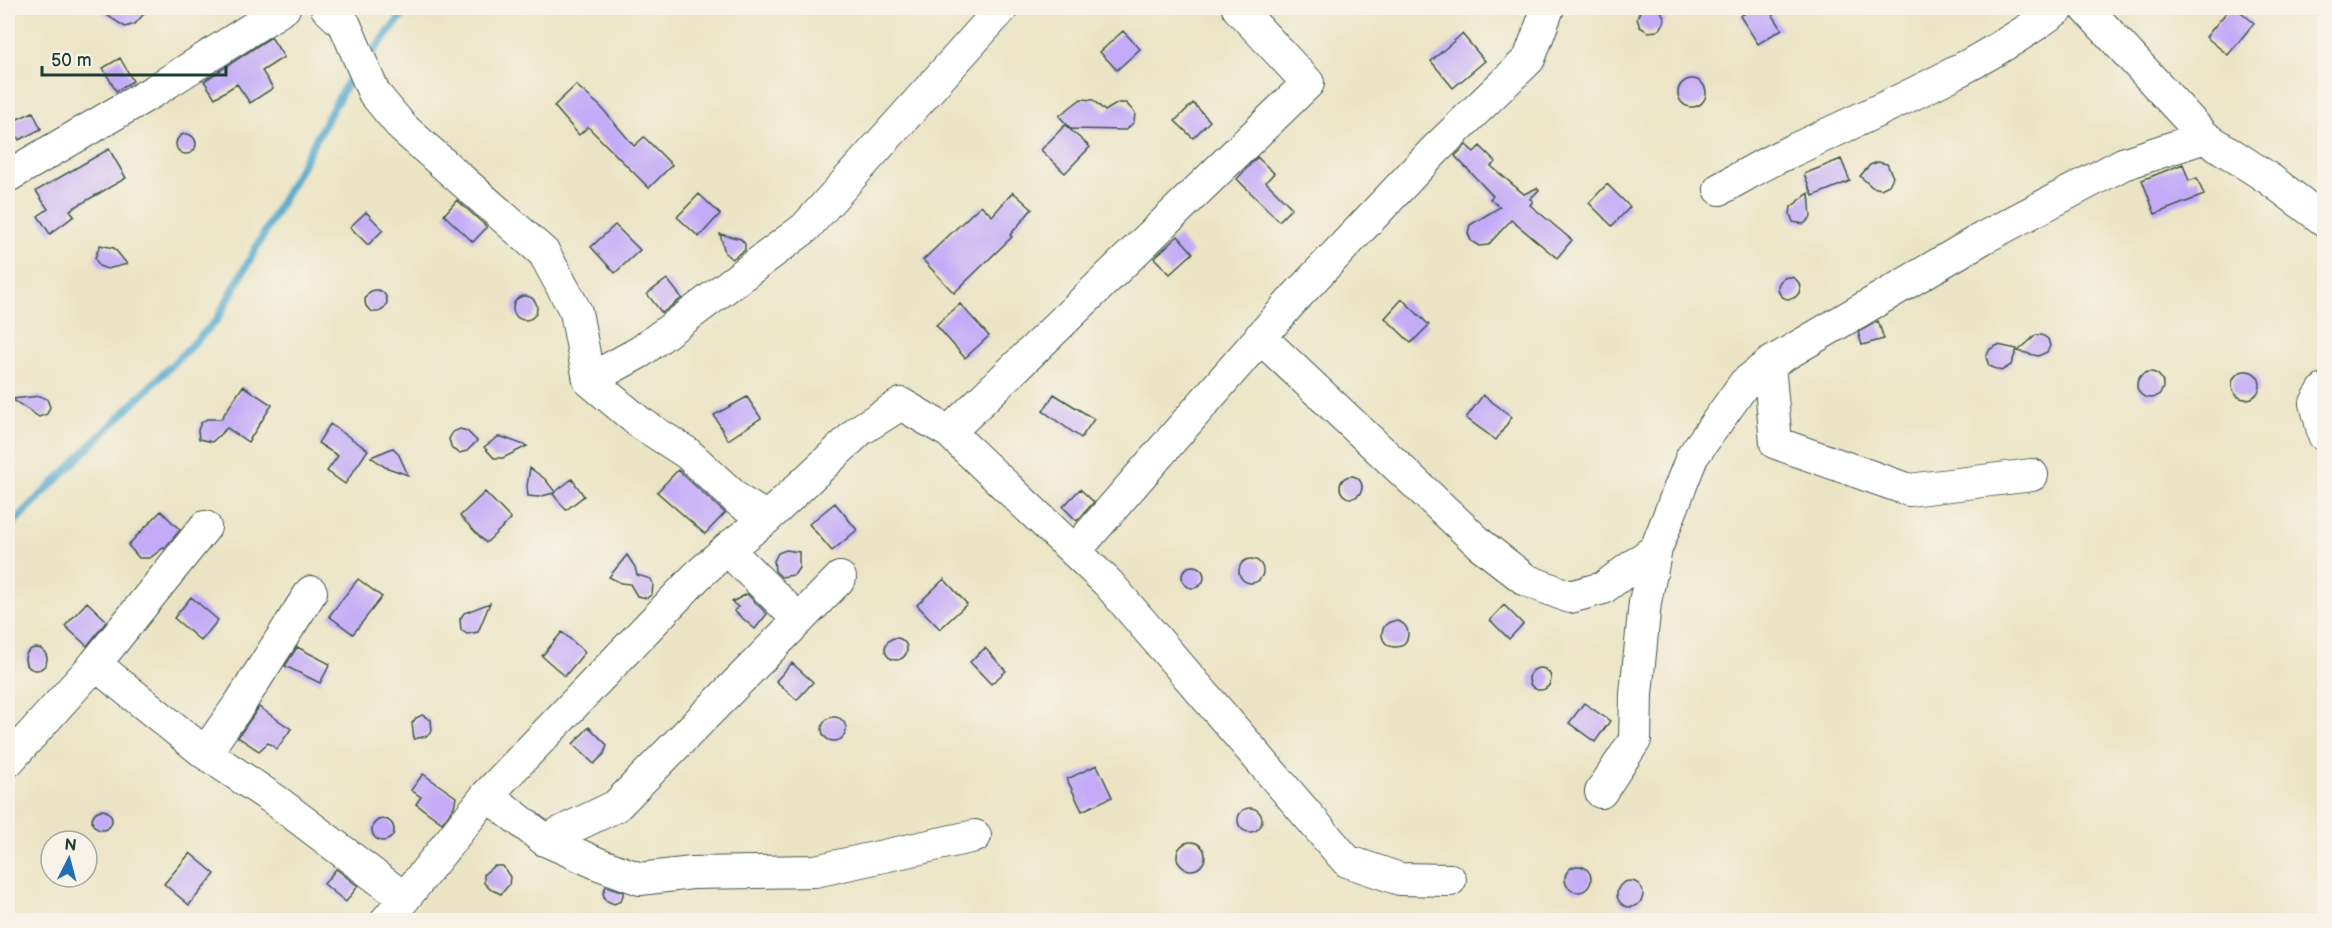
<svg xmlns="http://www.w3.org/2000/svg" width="2332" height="928" font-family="'Balsamiq Sans',sans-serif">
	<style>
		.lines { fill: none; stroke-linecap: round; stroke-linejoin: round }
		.stream { stroke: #4ca5ca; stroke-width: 8 }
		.building { fill: #c3abf7 }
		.minor-casing { stroke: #3e564a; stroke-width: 34 }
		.minor { stroke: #fff; stroke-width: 32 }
	</style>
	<rect width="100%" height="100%" fill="#f7f3e8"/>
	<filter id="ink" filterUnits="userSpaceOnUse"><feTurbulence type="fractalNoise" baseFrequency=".0167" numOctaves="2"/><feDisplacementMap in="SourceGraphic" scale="12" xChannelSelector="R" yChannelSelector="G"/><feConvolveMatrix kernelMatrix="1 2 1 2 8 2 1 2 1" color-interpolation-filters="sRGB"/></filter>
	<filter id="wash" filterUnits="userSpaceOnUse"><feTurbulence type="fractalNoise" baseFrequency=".008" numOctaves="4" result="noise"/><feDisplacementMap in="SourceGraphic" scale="24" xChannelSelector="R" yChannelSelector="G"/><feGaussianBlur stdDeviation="1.35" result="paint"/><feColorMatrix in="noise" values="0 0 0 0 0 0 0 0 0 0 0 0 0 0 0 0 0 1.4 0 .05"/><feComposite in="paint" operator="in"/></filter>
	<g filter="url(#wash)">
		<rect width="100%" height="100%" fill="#ebe4c4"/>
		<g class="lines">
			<path class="stream" d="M 2318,8 L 2324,12
				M 368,58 L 408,8
				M 8,528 L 216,321 L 347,83 L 356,72"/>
		</g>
		<g id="blocks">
			<path class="building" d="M 96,8 L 149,8 L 135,24 L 125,27 Z
				M 1641,8 L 1660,8 L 1665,20 L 1661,28 L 1657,31 L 1648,32 L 1640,27 L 1637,19 Z
				M 1754,8 L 1768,8 L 1782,29 L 1758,44 L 1740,16 Z
				M 2230,8 L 2236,8 L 2254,23 L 2228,55 L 2206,37 Z
				M 1123,31 L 1140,49 L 1117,70 L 1100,52 Z
				M 1462,34 L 1485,61 L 1453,88 L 1431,61 Z
				M 271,37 L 284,57 L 262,71 L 273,88 L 250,103 L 237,84 L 215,98 L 204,81 Z
				M 120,58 L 133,81 L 116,91 L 103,68 Z
				M1678 93a14 14 0 1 1 28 0a14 14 0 1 1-28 0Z
				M 576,85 L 601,107 L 634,146 L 644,137 L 672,165 L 649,188 L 588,127 L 579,135 L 554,106 Z
				M 1081,99 L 1093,100 L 1105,111 L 1118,103 L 1126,103 L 1135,113 L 1134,122 L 1126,130 L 1071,129 L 1059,116 Z
				M 1193,103 L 1210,121 L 1193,138 L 1175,121 Z
				M 33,112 L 41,129 L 19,140 L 11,122 Z
				M 1065,125 L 1090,147 L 1065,173 L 1041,150 Z
				M176 144a10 10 0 1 1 20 0a10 10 0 1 1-20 0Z
				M 1466,145 L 1474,152 L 1480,146 L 1496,162 L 1491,166 L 1524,194 L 1537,188 L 1539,190 L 1530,199 L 1533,201 L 1530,205 L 1572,240 L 1557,258 L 1511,220 L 1488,245 L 1479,246 L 1471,241 L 1468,233 L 1470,225 L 1500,207 L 1490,199 L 1493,196 L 1455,156 Z
				M 109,149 L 126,178 L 70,210 L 74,216 L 50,234 L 38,216 L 48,209 L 36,191 Z
				M 1257,157 L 1274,173 L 1266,182 L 1292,208 L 1279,221 L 1237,179 Z
				M 1841,159 L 1850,181 L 1813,196 L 1804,174 Z
				M 1878,162 L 1887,164 L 1893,177 L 1889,185 L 1881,189 L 1872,187 L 1860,176 L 1870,165 Z
				M 2183,164 L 2189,181 L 2197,178 L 2204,195 L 2155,214 L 2142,180 Z
				M 1607,184 L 1630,207 L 1612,226 L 1589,203 Z
				M 1013,192 L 1032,209 L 1010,235 L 1012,237 L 954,293 L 923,260 L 981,205 L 992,216 Z
				M 1809,193 L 1811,217 L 1804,224 L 1793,222 L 1790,214 L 1791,207 Z
				M 699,194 L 720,214 L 699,237 L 677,217 Z
				M 457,200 L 487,227 L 473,242 L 444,215 Z
				M 366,212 L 383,230 L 368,245 L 350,227 Z
				M 615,225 L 640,250 L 615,273 L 591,247 Z
				M 720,234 L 741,239 L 745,244 L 745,250 L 732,259 L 725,253 Z
				M 1178,236 L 1193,253 L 1170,274 L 1154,258 Z
				M 100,245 L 114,248 L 127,264 L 107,269 L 99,266 L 95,258 Z
				M1778 288a11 11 0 1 1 22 0a11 11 0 1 1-22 0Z
				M 667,279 L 682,298 L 662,313 L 647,294 Z
				M365 301a11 11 0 1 1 22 0a11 11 0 1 1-22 0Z
				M513 308a12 12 0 1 1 24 0a12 12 0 1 1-24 0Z
				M 1402,299 L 1429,325 L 1411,343 L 1385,318 Z
				M 960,304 L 989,336 L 965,358 L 936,325 Z
				M 1878,321 L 1884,339 L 1862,345 L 1858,332 Z
				M 2036,335 L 2042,335 L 2048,339 L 2050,346 L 2047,352 L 2038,356 L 2018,351 Z
				M 1998,345 L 2017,349 L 2011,365 L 2001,371 L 1989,366 L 1986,357 L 1990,349 Z
				M2232 385a14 14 0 1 1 28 0a14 14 0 1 1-28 0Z
				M2137 385a13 13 0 1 1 26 0a13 13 0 1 1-26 0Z
				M 243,386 L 272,405 L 248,442 L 227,428 L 212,442 L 199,439 L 198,430 L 201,423 L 207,419 L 221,419 Z
				M 1054,394 L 1094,419 L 1081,438 L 1043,411 Z
				M 1483,395 L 1512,417 L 1496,440 L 1466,418 Z
				M 40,396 L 47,399 L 50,407 L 47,414 L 39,417 L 12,399 Z
				M 747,397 L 761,418 L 728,440 L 714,415 Z
				M 330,424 L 368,450 L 345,484 L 327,471 L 338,456 L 318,443 Z
				M 460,429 L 467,431 L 477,441 L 467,451 L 459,453 L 452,449 L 449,439 L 453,432 Z
				M 498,437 L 502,437 L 527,446 L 503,458 L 494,458 L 484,447 Z
				M 393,448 L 398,453 L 408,475 L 385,467 L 371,457 Z
				M 530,468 L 545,479 L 555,492 L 572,479 L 584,496 L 566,510 L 553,494 L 554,493 L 538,497 L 528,496 L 527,486 Z
				M 678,470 L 725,513 L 705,534 L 657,492 Z
				M1340 487a11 11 0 1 1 22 0a11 11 0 1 1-22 0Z
				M 1080,489 L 1094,502 L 1077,521 L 1063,507 Z
				M 485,492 L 511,519 L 486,543 L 460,516 Z
				M 835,503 L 857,530 L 832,551 L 809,524 Z
				M 161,511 L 180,530 L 164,549 L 163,548 L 150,558 L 139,558 L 128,545 Z
				M 786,550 L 799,552 L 799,568 L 794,575 L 781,577 L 775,571 L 774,561 L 778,553 Z
				M 627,555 L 635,567 L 637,575 L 651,579 L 653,584 L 652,594 L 647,598 L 637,596 L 630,584 L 621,583 L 609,577 Z
				M1239 571a12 12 0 1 1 24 0a12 12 0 1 1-24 0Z
				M1182 577a11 11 0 1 1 22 0a11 11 0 1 1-22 0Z
				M 358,579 L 382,597 L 353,634 L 329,616 Z
				M 944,579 L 967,604 L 940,629 L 917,605 Z
				M 747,594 L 767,614 L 755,629 L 734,611 L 738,607 L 732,602 Z
				M 191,597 L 218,620 L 201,641 L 174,618 Z
				M 87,602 L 107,621 L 87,646 L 65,626 Z
				M 490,603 L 478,632 L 467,634 L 461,630 L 460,619 L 464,613 Z
				M 1504,605 L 1523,624 L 1509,639 L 1490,620 Z
				M1382 634a13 13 0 1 1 26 0a13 13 0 1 1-26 0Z
				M 562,632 L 585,652 L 565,676 L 542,656 Z
				M885 649a11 11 0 1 1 22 0a11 11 0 1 1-22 0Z
				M 297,647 L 330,664 L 320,683 L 285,666 Z
				M25 659a11 11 0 1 1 22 0a11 11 0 1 1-22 0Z
				M 985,648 L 1006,671 L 991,684 L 970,662 Z
				M 792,663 L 813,682 L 797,700 L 776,681 Z
				M1529 679a11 11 0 1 1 22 0a11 11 0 1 1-22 0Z
				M 1584,703 L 1610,721 L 1595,742 L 1569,723 Z
				M 259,707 L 291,729 L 277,749 L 268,743 L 259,751 L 238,737 Z
				M 422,715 L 431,720 L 432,731 L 427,736 L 414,739 L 412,723 L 416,718 Z
				M822 729a12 12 0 1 1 24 0a12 12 0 1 1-24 0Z
				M 589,727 L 607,745 L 604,754 L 594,764 L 573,744 Z
				M 1097,765 L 1112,797 L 1082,811 L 1067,779 Z
				M 423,774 L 456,797 L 454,807 L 442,823 L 416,804 L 421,797 L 411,790 Z
				M1238 820a12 12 0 1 1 24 0a12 12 0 1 1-24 0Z
				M92 820a10 10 0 1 1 20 0a10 10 0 1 1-20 0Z
				M372 830a11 11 0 1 1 22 0a11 11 0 1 1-22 0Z
				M1177 856a14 14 0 1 1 28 0a14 14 0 1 1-28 0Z
				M 190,853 L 215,874 L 189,905 L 164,884 Z
				M 494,866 L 503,866 L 510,877 L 509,885 L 501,894 L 490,889 L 484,883 L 484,874 Z
				M1565 879a13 13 0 1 1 26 0a13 13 0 1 1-26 0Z
				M 336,869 L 358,886 L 346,902 L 324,884 Z
				M1617 894a13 13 0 1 1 26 0a13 13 0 1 1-26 0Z
				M 606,886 L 624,892 L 621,901 L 614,904 L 605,900 L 603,893 Z"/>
		</g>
	</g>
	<g filter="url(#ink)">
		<use href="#blocks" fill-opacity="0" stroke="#3e564a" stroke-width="1.5"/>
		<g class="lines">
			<defs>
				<path id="minor" d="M 327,8 L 345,25 L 374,93 L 403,128 L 544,253 L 576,312 L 589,380 L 640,352 L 805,228 L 1002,8
					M 2086,8 L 2205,137 L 2268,178 L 2324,220
					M 8,176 L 154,91 L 284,8
					M 1720,189 C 1742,177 1763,164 1785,154 C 1878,110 1976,70 2059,8
					M 1260,337 L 1480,544 L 1526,580 L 1570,597 L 1603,588 L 1656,549
					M 1769,364 L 1776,443 L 1909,490 L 2032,475
					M 589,380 L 639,422 L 687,453 L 739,501 L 767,518
					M 2324,390 L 2316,403 L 2324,435
					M 949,432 L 1308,83 L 1238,8
					M 727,549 L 799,620
					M 1075,551 L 1292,301 L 1435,150 L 1529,59 L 1548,8
					M 95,664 L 205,753 L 275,800 L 404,898
					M 205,753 L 241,702 L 311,592
					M 8,761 L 95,664 L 205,527
					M 1601,792 L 1635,740 L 1636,694 L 1645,602 L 1656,549 L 1692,457 L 1744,384 L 1769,364 L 1983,238 L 2123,164 L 2205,137
					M 487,795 L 545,840 L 616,806 L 840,578
					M 545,840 L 599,864 L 640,879 L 692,873 L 815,871 L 975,836
					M 387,920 L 487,795 L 696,577 L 727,549 L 767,518 L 860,430 L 901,404 L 949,432 L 1108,583 L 1347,861 L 1400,879 L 1450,880"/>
			</defs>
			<use href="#minor" class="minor-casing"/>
			<use href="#minor" class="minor"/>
		</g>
	</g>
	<rect width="2332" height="928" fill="none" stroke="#f7f3e8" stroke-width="30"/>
	<g transform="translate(69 859) rotate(6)"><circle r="28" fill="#f7f3e8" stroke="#a1aaa0" stroke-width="1.5"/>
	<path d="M0-4.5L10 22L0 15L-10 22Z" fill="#1f6fb2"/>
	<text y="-9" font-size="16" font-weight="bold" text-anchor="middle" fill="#1f3d34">N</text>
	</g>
	<path d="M42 66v9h184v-9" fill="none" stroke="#1f3d34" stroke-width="3"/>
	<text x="51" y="66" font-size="18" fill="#1f3d34" stroke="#f7f3e8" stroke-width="4.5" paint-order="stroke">50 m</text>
</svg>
